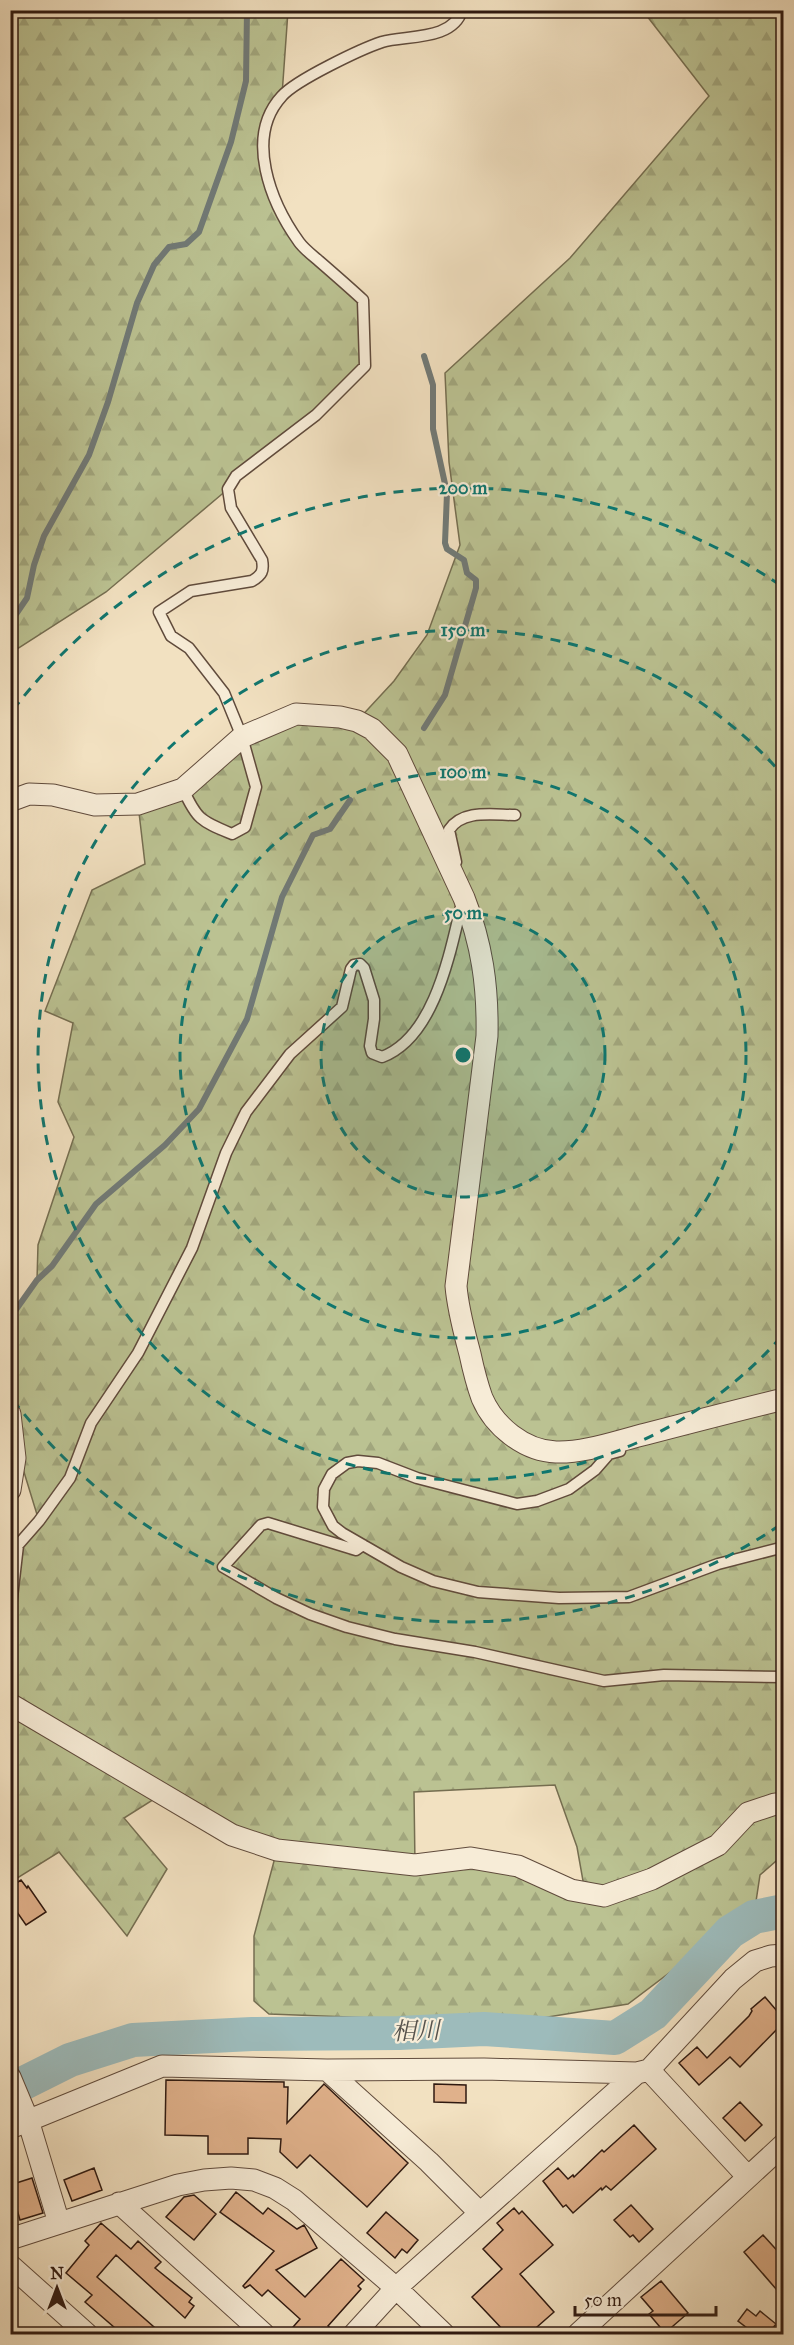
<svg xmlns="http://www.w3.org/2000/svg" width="794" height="2345" font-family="'IM FELL Great Primer','Noto Serif JP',serif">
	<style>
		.forest { fill: url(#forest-firs); stroke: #756e51; stroke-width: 1.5; fill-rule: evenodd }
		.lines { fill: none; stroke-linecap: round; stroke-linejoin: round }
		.stream { stroke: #717a77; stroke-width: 6 }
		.river { stroke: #9dbbbb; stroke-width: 34 }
		.building { fill: #e0b18b; stroke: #2f1910; stroke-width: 1.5 }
		.service-casing { stroke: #604b3c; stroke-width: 13 }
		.minor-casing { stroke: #604b3c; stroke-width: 23 }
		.service { stroke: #f7ecd7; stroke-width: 10 }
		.minor { stroke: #f7ecd7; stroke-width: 21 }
		.ring { fill: none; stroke: #0f766e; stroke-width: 3; stroke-dasharray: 10 8 }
		.labels { text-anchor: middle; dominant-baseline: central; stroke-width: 4.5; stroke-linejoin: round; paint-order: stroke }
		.water-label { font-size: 24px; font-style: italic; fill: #56524c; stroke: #f7ecd7 }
		.centre { fill: #0f766e; stroke: #f7ecd7; stroke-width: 3 }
		.ring-label { font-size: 18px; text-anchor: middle; font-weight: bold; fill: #0f766e; stroke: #f7ecd7; stroke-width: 4.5; stroke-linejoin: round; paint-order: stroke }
	</style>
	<defs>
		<pattern id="forest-firs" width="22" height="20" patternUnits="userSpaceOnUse" patternTransform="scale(1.5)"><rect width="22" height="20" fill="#bbc292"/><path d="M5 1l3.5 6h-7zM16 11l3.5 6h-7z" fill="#a1a67d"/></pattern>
	</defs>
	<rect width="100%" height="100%" fill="#f2e1c1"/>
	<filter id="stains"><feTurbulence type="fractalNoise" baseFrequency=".00333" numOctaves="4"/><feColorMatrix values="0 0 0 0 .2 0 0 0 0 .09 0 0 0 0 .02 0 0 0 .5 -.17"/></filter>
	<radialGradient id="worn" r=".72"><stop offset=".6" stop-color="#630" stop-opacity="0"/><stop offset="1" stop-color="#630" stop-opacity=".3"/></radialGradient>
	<path class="forest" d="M 11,11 L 288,11 L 282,95 L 266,122 L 266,177 L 300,244 L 363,300 L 365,366 L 228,489 L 106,592 L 11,653 Z
		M 643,11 L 783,11 L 783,1855 L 760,1875 L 755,1908 L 628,2004 L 511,2023 L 269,2014 L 254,2001 L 254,1936 L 277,1850 L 162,1794 L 124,1818 L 167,1869 L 127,1936 L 59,1852 L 11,1882 L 11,1615 L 18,1545 L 39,1521 L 20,1459 L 17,1423 L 11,1387 L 11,1318 L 37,1280 L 38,1245 L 74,1137 L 58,1102 L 73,1023 L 45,1011 L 92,890 L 145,864 L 138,804 L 296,714 L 357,721 L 394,681 L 427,635 L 460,545 L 449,462 L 445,373 L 570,258 L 709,96 ZM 555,1785 L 577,1847 L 585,1892 L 471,1858 L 415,1865 L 414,1792 Z"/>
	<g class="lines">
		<path class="stream" d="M 10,623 L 27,598 L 34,565 L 44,536 L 89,455 L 108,402 L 137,303 L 154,265 L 169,247 L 186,244 L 199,232 L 231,142 L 246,81 L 247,10
			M 424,728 L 445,695 L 476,588 L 476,580 L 467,573 L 464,560 L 447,549 L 445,543 L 447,493 L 433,429 L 433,385 L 424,356
			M 10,1318 L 37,1280 L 52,1266 L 96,1204 L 165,1145 L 199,1109 L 247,1019 L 282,897 L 313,835 L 330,829 L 350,800"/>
		<path class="river" d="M 10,2090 L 70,2060 L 133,2040 L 252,2034 L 399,2033 L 484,2029 L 615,2038 L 653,2014 L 730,1932 L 754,1917 L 784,1911"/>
	</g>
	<path class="building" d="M 21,1880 L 27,1888 L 28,1886 L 46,1912 L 26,1925 L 10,1902 L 10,1887 Z
		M 765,1997 L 783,2018 L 783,2023 L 740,2067 L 730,2057 L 699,2085 L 679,2063 L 697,2047 L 707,2058 L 749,2016 L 752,2011 L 751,2009 Z
		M 166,2080 L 284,2082 L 284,2087 L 288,2087 L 287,2123 L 324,2084 L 408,2163 L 367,2207 L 310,2155 L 297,2168 L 280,2152 L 281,2139 L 248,2138 L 248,2154 L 208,2154 L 208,2136 L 165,2135 Z
		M 434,2084 L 466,2085 L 466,2103 L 434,2102 Z
		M 740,2102 L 762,2125 L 745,2141 L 723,2118 Z
		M 634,2125 L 656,2149 L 611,2190 L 606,2186 L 602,2190 L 601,2188 L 573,2213 L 566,2205 L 563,2207 L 543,2181 L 558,2168 L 568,2179 L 573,2175 L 574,2177 L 602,2150 L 604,2152 Z
		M 94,2168 L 102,2190 L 72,2201 L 64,2180 Z
		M 32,2178 L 43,2213 L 20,2220 L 10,2185 Z
		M 236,2192 L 263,2214 L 268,2208 L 297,2229 L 304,2225 L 317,2248 L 276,2270 L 305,2297 L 341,2259 L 364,2280 L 358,2286 L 361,2289 L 328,2326 L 338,2334 L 287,2334 L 300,2319 L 268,2290 L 262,2296 L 250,2285 L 245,2288 L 243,2286 L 274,2251 L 220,2212 Z
		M 194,2195 L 216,2214 L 194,2240 L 166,2217 L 184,2197 Z
		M 631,2205 L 653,2229 L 639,2242 L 633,2235 L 630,2237 L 614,2220 Z
		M 514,2208 L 519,2214 L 522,2211 L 553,2245 L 520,2274 L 554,2312 L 529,2334 L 507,2334 L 472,2297 L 502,2269 L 483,2249 L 503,2230 L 497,2223 Z
		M 386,2212 L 418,2240 L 407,2253 L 402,2249 L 395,2258 L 367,2233 Z
		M 101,2223 L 131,2249 L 138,2241 L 161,2262 L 155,2268 L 192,2298 L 189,2302 L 194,2306 L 185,2318 L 116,2255 L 97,2277 L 162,2334 L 122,2334 L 85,2302 L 92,2295 L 66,2273 L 89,2245 L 85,2241 Z
		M 763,2235 L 783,2257 L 783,2297 L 744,2252 Z
		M 661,2281 L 688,2313 L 665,2333 L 649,2314 L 653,2311 L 641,2297 Z
		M 747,2309 L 756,2316 L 760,2311 L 776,2324 L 768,2334 L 755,2334 L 738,2321 Z"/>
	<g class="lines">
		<defs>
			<path id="service" d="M 183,789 C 197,820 201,821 232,834 L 245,827 L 256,787 L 242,737 L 224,693 L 189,648 L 171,636 L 159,612 L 191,591 L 252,581 C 262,575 264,571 262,560 L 231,508 L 228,489 L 236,476 L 316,415 L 365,366 L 363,300 C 349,287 334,274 319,261 C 312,255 304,249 299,242 C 271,203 244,137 282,96 C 296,80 361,49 382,42 C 406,35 453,41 462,10
				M 456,862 L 449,830 C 462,809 493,815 515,815
				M 620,1451 L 609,1454 L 595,1470 L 569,1489 L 537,1501 L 517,1504 L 417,1478 L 378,1463 L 358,1461 L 347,1463 L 332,1474 L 324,1489 L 323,1507 L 333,1526 L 342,1533 L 401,1567 L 433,1581 L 478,1592 L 559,1598 L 629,1597 L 718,1564 L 784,1547
				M 363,1545 L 356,1550 L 268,1523 L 261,1525 L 223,1567 L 276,1598 L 310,1614 L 347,1627 L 395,1639 L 475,1652 L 604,1681 L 664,1675 L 784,1677
				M 10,1615 L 18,1545 L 39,1521 L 70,1478 L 91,1423 L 138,1353 L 192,1248 L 226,1153 L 246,1112 L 290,1054 L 342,1007 L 351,969 L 354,965 L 360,964 L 364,968 L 374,1000 L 374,1019 L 370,1046 L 372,1053 L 382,1057 C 435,1037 450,952 462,903"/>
			<path id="minor" d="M 10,801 L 29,794 L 53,795 L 95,805 L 138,804 L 183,789 L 242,737 L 296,714 L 340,717 L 357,721 L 372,729 L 397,754 L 464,898 C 482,944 488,986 487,1036 L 456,1286 C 458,1310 464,1331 470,1354 C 473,1368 477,1384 482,1398 C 494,1426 524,1451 556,1452 C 585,1453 617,1441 646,1434 C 692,1422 738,1410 784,1399
				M 10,1414 L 15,1458 L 10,1490
				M 10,1704 L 232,1835 L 277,1850 L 415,1865 L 471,1858 L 518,1866 L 571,1890 L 604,1896 L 652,1879 L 718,1845 L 748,1813 L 775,1804 L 784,1804
				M 327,2070 L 429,2162 L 480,2213
				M 649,2070 L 748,2177
				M 10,2077 L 28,2120 L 59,2223
				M 10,2128 L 162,2066 L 327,2070 L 484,2069 L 637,2073
				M 119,2203 L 264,2334
				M 10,2239 L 178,2185 L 204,2180 L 231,2178 L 254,2180 L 275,2188 L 294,2200 L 396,2288 L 444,2334
				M 10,2265 L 87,2334
				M 354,2334 L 396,2288 L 637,2073 L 649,2070 L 733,1979 L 755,1961 L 771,1956 L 784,1955
				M 578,2334 L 784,2144"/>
		</defs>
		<use href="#service" class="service-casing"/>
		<use href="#minor" class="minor-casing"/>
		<use href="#service" class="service"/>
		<use href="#minor" class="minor"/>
	</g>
	<circle cx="463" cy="1055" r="142" fill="#0f766e" fill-opacity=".12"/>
	<g class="ring">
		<circle cx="463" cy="1055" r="142"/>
		<circle cx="463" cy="1055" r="283"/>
		<path d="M781 1337A425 425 0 1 1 781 773"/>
		<path d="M780 1525A567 567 0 0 1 13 1400M13 710A567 567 0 0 1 780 585"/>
	</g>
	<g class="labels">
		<g class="water-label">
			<text transform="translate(416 2031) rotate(-2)">相川</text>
		</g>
	</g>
	<circle cx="463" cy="1055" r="9" class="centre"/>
	<g class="ring-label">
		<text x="463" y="494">200 m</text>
		<text x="463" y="636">150 m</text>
		<text x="463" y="778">100 m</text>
		<text x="463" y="919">50 m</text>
	</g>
	<rect width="794" height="2345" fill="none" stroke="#f2e1c1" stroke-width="36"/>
	<rect x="12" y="12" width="770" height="2321" fill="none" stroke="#2f1910" stroke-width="3"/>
	<rect x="18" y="18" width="758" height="2309" fill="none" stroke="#2f1910" stroke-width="1.5"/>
	<g transform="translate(57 2288)" stroke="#f7ecd7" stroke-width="4.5" paint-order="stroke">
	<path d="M0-4.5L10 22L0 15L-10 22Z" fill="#2f1910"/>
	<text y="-9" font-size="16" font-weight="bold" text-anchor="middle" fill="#2f1910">N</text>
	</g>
	<path d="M575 2306v9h141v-9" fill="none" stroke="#2f1910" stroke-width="3"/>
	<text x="584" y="2306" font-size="18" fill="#2f1910" stroke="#f7ecd7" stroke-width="4.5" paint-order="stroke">50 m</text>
	<rect width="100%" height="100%" filter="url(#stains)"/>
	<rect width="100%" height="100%" fill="url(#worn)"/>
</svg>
